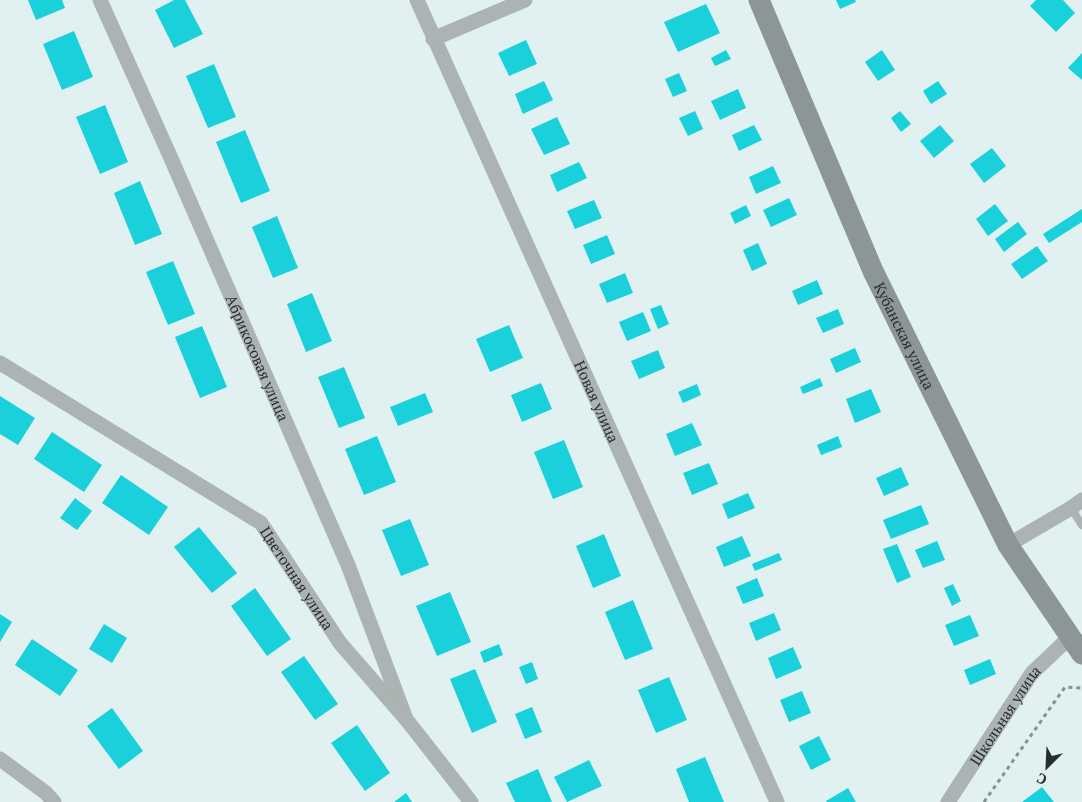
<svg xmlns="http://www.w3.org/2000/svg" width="1082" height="802" font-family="'PT Serif',serif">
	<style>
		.building { fill: #1ad0da }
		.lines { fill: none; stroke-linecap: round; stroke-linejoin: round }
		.path { stroke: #869192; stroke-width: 3; stroke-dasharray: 4 4; stroke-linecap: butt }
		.service { stroke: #acb3b3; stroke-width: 8 }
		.minor { stroke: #acb3b3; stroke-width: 15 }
		.secondary { stroke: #8c9697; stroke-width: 21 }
		.labels { text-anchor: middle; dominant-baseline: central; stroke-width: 4.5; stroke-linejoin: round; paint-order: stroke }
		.street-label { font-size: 15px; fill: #272d2e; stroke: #e1f1f2 }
	</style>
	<rect width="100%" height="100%" fill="#e1f1f2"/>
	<path class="building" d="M 28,0 L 62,0 L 65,8 L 36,20 Z
		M 174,0 L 185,0 L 203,34 L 174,48 L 155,10 Z
		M 836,0 L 855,0 L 856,2 L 840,9 Z
		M 1036,0 L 1063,0 L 1075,13 L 1056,32 L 1030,6 Z
		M 706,4 L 720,33 L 678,52 L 664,22 Z
		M 74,31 L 93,77 L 62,90 L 43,44 Z
		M 526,40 L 537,64 L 509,76 L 498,53 Z
		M 726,50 L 731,59 L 715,66 L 711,58 Z
		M 882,50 L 895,70 L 878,81 L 865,62 Z
		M 1082,53 L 1082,80 L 1068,68 Z
		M 214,64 L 236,117 L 208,128 L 186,76 Z
		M 679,73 L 687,91 L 673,97 L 665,79 Z
		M 544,81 L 553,100 L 523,114 L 515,94 Z
		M 938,81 L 947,94 L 931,104 L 923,91 Z
		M 738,89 L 746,108 L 720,120 L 711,101 Z
		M 105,105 L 128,162 L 100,174 L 76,117 Z
		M 695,111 L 703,129 L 688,136 L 679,118 Z
		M 900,111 L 911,124 L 901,132 L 891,118 Z
		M 557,117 L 570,144 L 544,155 L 531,129 Z
		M 754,125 L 762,140 L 739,151 L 732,135 Z
		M 940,125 L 954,141 L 934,158 L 920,141 Z
		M 245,130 L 270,191 L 241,203 L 216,142 Z
		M 992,148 L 1006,166 L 984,183 L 970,164 Z
		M 579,162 L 587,178 L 557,192 L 550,175 Z
		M 773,166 L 781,183 L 756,194 L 749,177 Z
		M 140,181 L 162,234 L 135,245 L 114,193 Z
		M 789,198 L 797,215 L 771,227 L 763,210 Z
		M 594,200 L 602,218 L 575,229 L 567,211 Z
		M 995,204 L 1008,221 L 988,236 L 976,219 Z
		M 746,205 L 751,216 L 735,224 L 730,213 Z
		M 1082,209 L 1082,222 L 1049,243 L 1043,234 Z
		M 277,216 L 298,268 L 273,278 L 252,227 Z
		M 1018,222 L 1027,234 L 1004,252 L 995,239 Z
		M 607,235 L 615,254 L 591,264 L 583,245 Z
		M 758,243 L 767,264 L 752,271 L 743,250 Z
		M 1037,246 L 1048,261 L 1022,279 L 1011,264 Z
		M 173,261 L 195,314 L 168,325 L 146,272 Z
		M 625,273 L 633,293 L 607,303 L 599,284 Z
		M 817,280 L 823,294 L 798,305 L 792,291 Z
		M 312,293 L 332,341 L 306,352 L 287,304 Z
		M 661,305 L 669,324 L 658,329 L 650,309 Z
		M 838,309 L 844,324 L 823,333 L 816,318 Z
		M 643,312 L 651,331 L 627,341 L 619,322 Z
		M 509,325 L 523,358 L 490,372 L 476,339 Z
		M 202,326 L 227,387 L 200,398 L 175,337 Z
		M 855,348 L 861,362 L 836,373 L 830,359 Z
		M 658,350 L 665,368 L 639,379 L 631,361 Z
		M 344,367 L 365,418 L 339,428 L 318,377 Z
		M 820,378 L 823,386 L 803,394 L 800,387 Z
		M 541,383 L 552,409 L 522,422 L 511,395 Z
		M 697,384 L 701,395 L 683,403 L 678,392 Z
		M 871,389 L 881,412 L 855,423 L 846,399 Z
		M 425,393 L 433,412 L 398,426 L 390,407 Z
		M 0,396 L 35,418 L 18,445 L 0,434 Z
		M 692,423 L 702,445 L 675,456 L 666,434 Z
		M 52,432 L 102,465 L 84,492 L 34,459 Z
		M 377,436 L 396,482 L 364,495 L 345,449 Z
		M 838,436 L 842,447 L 821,455 L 817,445 Z
		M 564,440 L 583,487 L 553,499 L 534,452 Z
		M 709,463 L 718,484 L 692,495 L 683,473 Z
		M 901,467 L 909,485 L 884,496 L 876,478 Z
		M 121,475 L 168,507 L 149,535 L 102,503 Z
		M 748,493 L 755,508 L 728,519 L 722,504 Z
		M 75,498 L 92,511 L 77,530 L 60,518 Z
		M 921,505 L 929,524 L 891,539 L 883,520 Z
		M 410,519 L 429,565 L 401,576 L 382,530 Z
		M 199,527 L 237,573 L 212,593 L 174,547 Z
		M 604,534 L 621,576 L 593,588 L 576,546 Z
		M 742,536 L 751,556 L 724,567 L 716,547 Z
		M 937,541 L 945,560 L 923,568 L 915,550 Z
		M 897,544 L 911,577 L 897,583 L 883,549 Z
		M 779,553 L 782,560 L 755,571 L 752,564 Z
		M 757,578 L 764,596 L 743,604 L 736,587 Z
		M 953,584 L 961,601 L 952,606 L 944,588 Z
		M 255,588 L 291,639 L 267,656 L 231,606 Z
		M 450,592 L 471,642 L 437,656 L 416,606 Z
		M 633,600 L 653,649 L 625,660 L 605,612 Z
		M 774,613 L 781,630 L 756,641 L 749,623 Z
		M 0,614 L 12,622 L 0,642 Z
		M 970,615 L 979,636 L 954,646 L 945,625 Z
		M 104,624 L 127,638 L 112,663 L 89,649 Z
		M 32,639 L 78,670 L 60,696 L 15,665 Z
		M 499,644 L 503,655 L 484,663 L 480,652 Z
		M 793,647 L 802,668 L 776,679 L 768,658 Z
		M 304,656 L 338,704 L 315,720 L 281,672 Z
		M 990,659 L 996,674 L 970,685 L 964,670 Z
		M 532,662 L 538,679 L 526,684 L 519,667 Z
		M 475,669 L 497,722 L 472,733 L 450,679 Z
		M 669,677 L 687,720 L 656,733 L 638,690 Z
		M 802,691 L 811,713 L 789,722 L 780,700 Z
		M 532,707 L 542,732 L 525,739 L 515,714 Z
		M 112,708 L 143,751 L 119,769 L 87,726 Z
		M 357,725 L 390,773 L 365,791 L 331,743 Z
		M 819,736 L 831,760 L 811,770 L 799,746 Z
		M 705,757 L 724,802 L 689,802 L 676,769 Z
		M 589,760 L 602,786 L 567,802 L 554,777 Z
		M 538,769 L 552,802 L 515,802 L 506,783 Z
		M 1042,787 L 1054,802 L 1022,802 Z
		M 848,788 L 856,802 L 827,802 L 826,801 Z
		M 406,793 L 412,802 L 394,802 Z"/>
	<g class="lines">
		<path class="path" d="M 984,802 L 1065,687 L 1082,688"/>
		<path class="service" d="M 1071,508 L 1082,525"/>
		<g class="minor">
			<path id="s1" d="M 100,0 L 170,156 L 348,565 L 406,719"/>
			<path id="s2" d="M 417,0 L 777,802"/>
			<path d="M 433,39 L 525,0"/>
			<path id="s3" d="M 0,363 L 261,523 L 340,643 L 406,719 L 471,802"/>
			<path d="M 1008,545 L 1071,508 L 1082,500"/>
			<path d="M 0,759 L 46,793 L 54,802"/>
			<path id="s4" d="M 948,802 L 1032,673 L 1070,637"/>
		</g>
		<path class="secondary" id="s5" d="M 759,0 L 873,271 L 1008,545 L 1082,654"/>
	</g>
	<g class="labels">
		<g class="street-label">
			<text stroke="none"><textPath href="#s5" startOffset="366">Кубанская улица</textPath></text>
			<text stroke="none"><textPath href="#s1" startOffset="391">Абрикосовая улица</textPath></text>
			<text stroke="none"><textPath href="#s2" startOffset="440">Новая улица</textPath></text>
			<text stroke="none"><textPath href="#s3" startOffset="372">Цветочная улица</textPath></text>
			<text stroke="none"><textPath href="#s4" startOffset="104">Школьная улица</textPath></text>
		</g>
	</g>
	<g transform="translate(1047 767) rotate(204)" stroke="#e1f1f2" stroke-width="4" paint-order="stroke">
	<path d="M0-4L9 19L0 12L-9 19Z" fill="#272d2e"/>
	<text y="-8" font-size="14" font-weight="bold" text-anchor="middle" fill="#272d2e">С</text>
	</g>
</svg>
